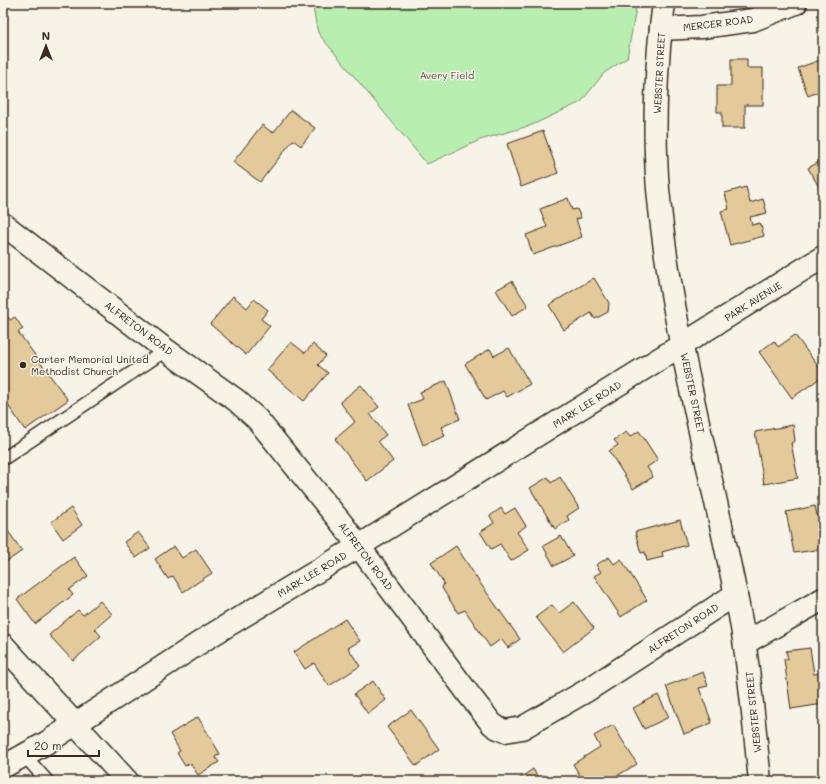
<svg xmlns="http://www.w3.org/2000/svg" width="826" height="784" font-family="Mali,sans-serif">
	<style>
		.green { fill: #b8efb1; stroke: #7a8c68 }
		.building { fill: #e4ca9a; stroke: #3b2a1e }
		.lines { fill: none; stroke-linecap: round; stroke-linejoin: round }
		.service-casing { stroke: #3b2a1e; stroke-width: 15 }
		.minor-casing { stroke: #3b2a1e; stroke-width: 25 }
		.tertiary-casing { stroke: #3b2a1e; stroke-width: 25 }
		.service { stroke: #f7f3e8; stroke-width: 12 }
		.minor { stroke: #f7f3e8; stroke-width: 22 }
		.tertiary { stroke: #f7f3e8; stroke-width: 22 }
		.poi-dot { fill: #3b2a1e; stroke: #f7f3e8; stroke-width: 1.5 }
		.labels { text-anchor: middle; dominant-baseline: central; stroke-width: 3; stroke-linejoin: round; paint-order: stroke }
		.street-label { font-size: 10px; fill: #3b2a1e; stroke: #f7f3e8 }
		.park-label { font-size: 10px; fill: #54513b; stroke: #f7f3e8 }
		.poi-label { font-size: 10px; fill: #3b2a1e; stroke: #f7f3e8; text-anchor: start }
	</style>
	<rect width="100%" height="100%" fill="#f7f3e8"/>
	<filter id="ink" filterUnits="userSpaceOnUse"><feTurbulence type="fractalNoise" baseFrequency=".025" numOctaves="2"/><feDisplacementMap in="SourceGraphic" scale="8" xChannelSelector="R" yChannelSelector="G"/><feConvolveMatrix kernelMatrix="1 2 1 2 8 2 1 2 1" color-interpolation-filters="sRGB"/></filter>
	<g filter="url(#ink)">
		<path class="green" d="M 312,3 L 637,3 L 627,58 L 604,73 L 581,102 L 532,125 L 480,140 L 427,164 L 318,33 Z"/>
		<path class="building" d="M 731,59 L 747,59 L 747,68 L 763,68 L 763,105 L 745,105 L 745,128 L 722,128 L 722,112 L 717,112 L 717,86 L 731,86 Z
			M 820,60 L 823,69 L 823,90 L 808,96 L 798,68 Z
			M 291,110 L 315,128 L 301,146 L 293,140 L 260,182 L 233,162 L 262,125 L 273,133 Z
			M 543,131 L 558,173 L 521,187 L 507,144 Z
			M 823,160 L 823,194 L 808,168 Z
			M 746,187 L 750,203 L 763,199 L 767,213 L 750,217 L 752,225 L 760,223 L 764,236 L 730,245 L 721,211 L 729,209 L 725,193 Z
			M 568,198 L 572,210 L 577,209 L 581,218 L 576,219 L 582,237 L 533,255 L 526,235 L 547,227 L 540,209 Z
			M 594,278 L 609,303 L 608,312 L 595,319 L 591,313 L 564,330 L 549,305 Z
			M 512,281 L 528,306 L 512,316 L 496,290 Z
			M 233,296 L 247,308 L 254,299 L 268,310 L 261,319 L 270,326 L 246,355 L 210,324 Z
			M 3,311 L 10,320 L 15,317 L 23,329 L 18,332 L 68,400 L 25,430 L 3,398 Z
			M 795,335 L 823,373 L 823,376 L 792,398 L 759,352 L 774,341 L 778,347 Z
			M 291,342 L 305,353 L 313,344 L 326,356 L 318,365 L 328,373 L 304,401 L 267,370 Z
			M 509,348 L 530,384 L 507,397 L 503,391 L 486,400 L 465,364 L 490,349 L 494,356 Z
			M 446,381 L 460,419 L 441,427 L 445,436 L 423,445 L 408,405 L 423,399 L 420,392 Z
			M 361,385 L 379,407 L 370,414 L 386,435 L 378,441 L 393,461 L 367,481 L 335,439 L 355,422 L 340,402 Z
			M 793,425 L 795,441 L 791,443 L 798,478 L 764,484 L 755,432 Z
			M 639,431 L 658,460 L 647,467 L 653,477 L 633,489 L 609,451 L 618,445 L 614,440 L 626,432 L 630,437 Z
			M 548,477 L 551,483 L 560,477 L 579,508 L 567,516 L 569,520 L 555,529 L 530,488 Z
			M 815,506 L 817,515 L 823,514 L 823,549 L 794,553 L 786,512 Z
			M 71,508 L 82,525 L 63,539 L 51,522 Z
			M 501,508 L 505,514 L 515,508 L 526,526 L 517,532 L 529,550 L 511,561 L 500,544 L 491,549 L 480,532 L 494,523 L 490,516 Z
			M 680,520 L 687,545 L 662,552 L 663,557 L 647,561 L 645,552 L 641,553 L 635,532 Z
			M 3,524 L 22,551 L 3,564 Z
			M 138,532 L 150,548 L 136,558 L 124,542 Z
			M 561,536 L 573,556 L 554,566 L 543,546 Z
			M 174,546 L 182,558 L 196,549 L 212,573 L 183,592 L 173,576 L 168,579 L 155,559 Z
			M 456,546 L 480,583 L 520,639 L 508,648 L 501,639 L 490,647 L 465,610 L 458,613 L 442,588 L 444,583 L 431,563 Z
			M 74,557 L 88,576 L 69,590 L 73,595 L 35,624 L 17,599 Z
			M 609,557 L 614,564 L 621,559 L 647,600 L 621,617 L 594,576 L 601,572 L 596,565 Z
			M 100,601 L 112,614 L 95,629 L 101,636 L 73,661 L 49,635 L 78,610 L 83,615 Z
			M 574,602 L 594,628 L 563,652 L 536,617 L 552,605 L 559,613 Z
			M 345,619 L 360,641 L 348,648 L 360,666 L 329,686 L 314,663 L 305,669 L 294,652 Z
			M 810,648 L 814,674 L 822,673 L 823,704 L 791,709 L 784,659 L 788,659 L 786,651 Z
			M 703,672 L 708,686 L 699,688 L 712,723 L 684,734 L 666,686 Z
			M 373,681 L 386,700 L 368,714 L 354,694 Z
			M 658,695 L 669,717 L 644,729 L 633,708 Z
			M 411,710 L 439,749 L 416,766 L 387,727 Z
			M 198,717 L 220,754 L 215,757 L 219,762 L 198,775 L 190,763 L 185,766 L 177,753 L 180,751 L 170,734 Z
			M 613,725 L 637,764 L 608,781 L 583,781 L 573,764 L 600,747 L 594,736 Z
			M 533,769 L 539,779 L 544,775 L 549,781 L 516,781 Z"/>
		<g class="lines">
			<defs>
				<path id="service" d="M 3,459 L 166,350
					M 24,755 L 47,781"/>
				<path id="minor" d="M 661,29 L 702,27 L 753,20 L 796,3
					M 3,224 L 166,350 L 236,400 L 257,419 L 343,525 L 470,696 L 492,724 L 498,728 L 505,731 L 522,728 L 586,691 L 736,594
					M 745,643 L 823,599
					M 3,767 L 46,743 L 210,636 L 359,546 L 823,257"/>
				<path id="tertiary" d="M 664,3 C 656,60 653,131 658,189 C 671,333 713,474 740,616 C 750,670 754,726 760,781
					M 3,645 L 127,781"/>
			</defs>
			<use href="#service" class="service-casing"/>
			<use href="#minor" class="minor-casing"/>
			<use href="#tertiary" class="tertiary-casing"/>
			<use href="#service" class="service"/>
			<use href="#minor" class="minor"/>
			<use href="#tertiary" class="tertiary"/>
		</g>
	</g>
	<circle class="poi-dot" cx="23" cy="365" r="4"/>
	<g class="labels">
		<g class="street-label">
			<text transform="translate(718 23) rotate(-7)">MERCER ROAD</text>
			<text transform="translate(659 73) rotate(-87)">WEBSTER STREET</text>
			<text transform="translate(753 301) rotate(-32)">PARK AVENUE</text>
			<text transform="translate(139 328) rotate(37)">ALFRETON ROAD</text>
			<text transform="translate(693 393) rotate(78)">WEBSTER STREET</text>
			<text transform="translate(587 404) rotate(-32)">MARK LEE ROAD</text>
			<text transform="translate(366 556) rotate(53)">ALFRETON ROAD</text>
			<text transform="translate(312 574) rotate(-31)">MARK LEE ROAD</text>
			<text transform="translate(683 628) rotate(-33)">ALFRETON ROAD</text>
			<text transform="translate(753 712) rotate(-96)">WEBSTER STREET</text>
		</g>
		<g class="park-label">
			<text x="447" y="75">Avery Field</text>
		</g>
		<g class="poi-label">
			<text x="31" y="359">Carter Memorial United<tspan x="31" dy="12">Methodist Church</tspan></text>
		</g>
	</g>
	<rect width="826" height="784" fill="none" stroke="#f7f3e8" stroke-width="16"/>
	<rect x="8" y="8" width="810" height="768" fill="none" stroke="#3b2a1e" stroke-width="1.5" filter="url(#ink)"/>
	<g transform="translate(46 46)" stroke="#f7f3e8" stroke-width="3" paint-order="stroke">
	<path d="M0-3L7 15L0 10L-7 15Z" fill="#3b2a1e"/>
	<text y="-6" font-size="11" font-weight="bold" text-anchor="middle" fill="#3b2a1e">N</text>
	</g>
	<path d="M28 750v6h71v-6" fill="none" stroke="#3b2a1e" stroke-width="2"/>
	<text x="34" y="750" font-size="12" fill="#3b2a1e" stroke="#f7f3e8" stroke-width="3" paint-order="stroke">20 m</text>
</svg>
